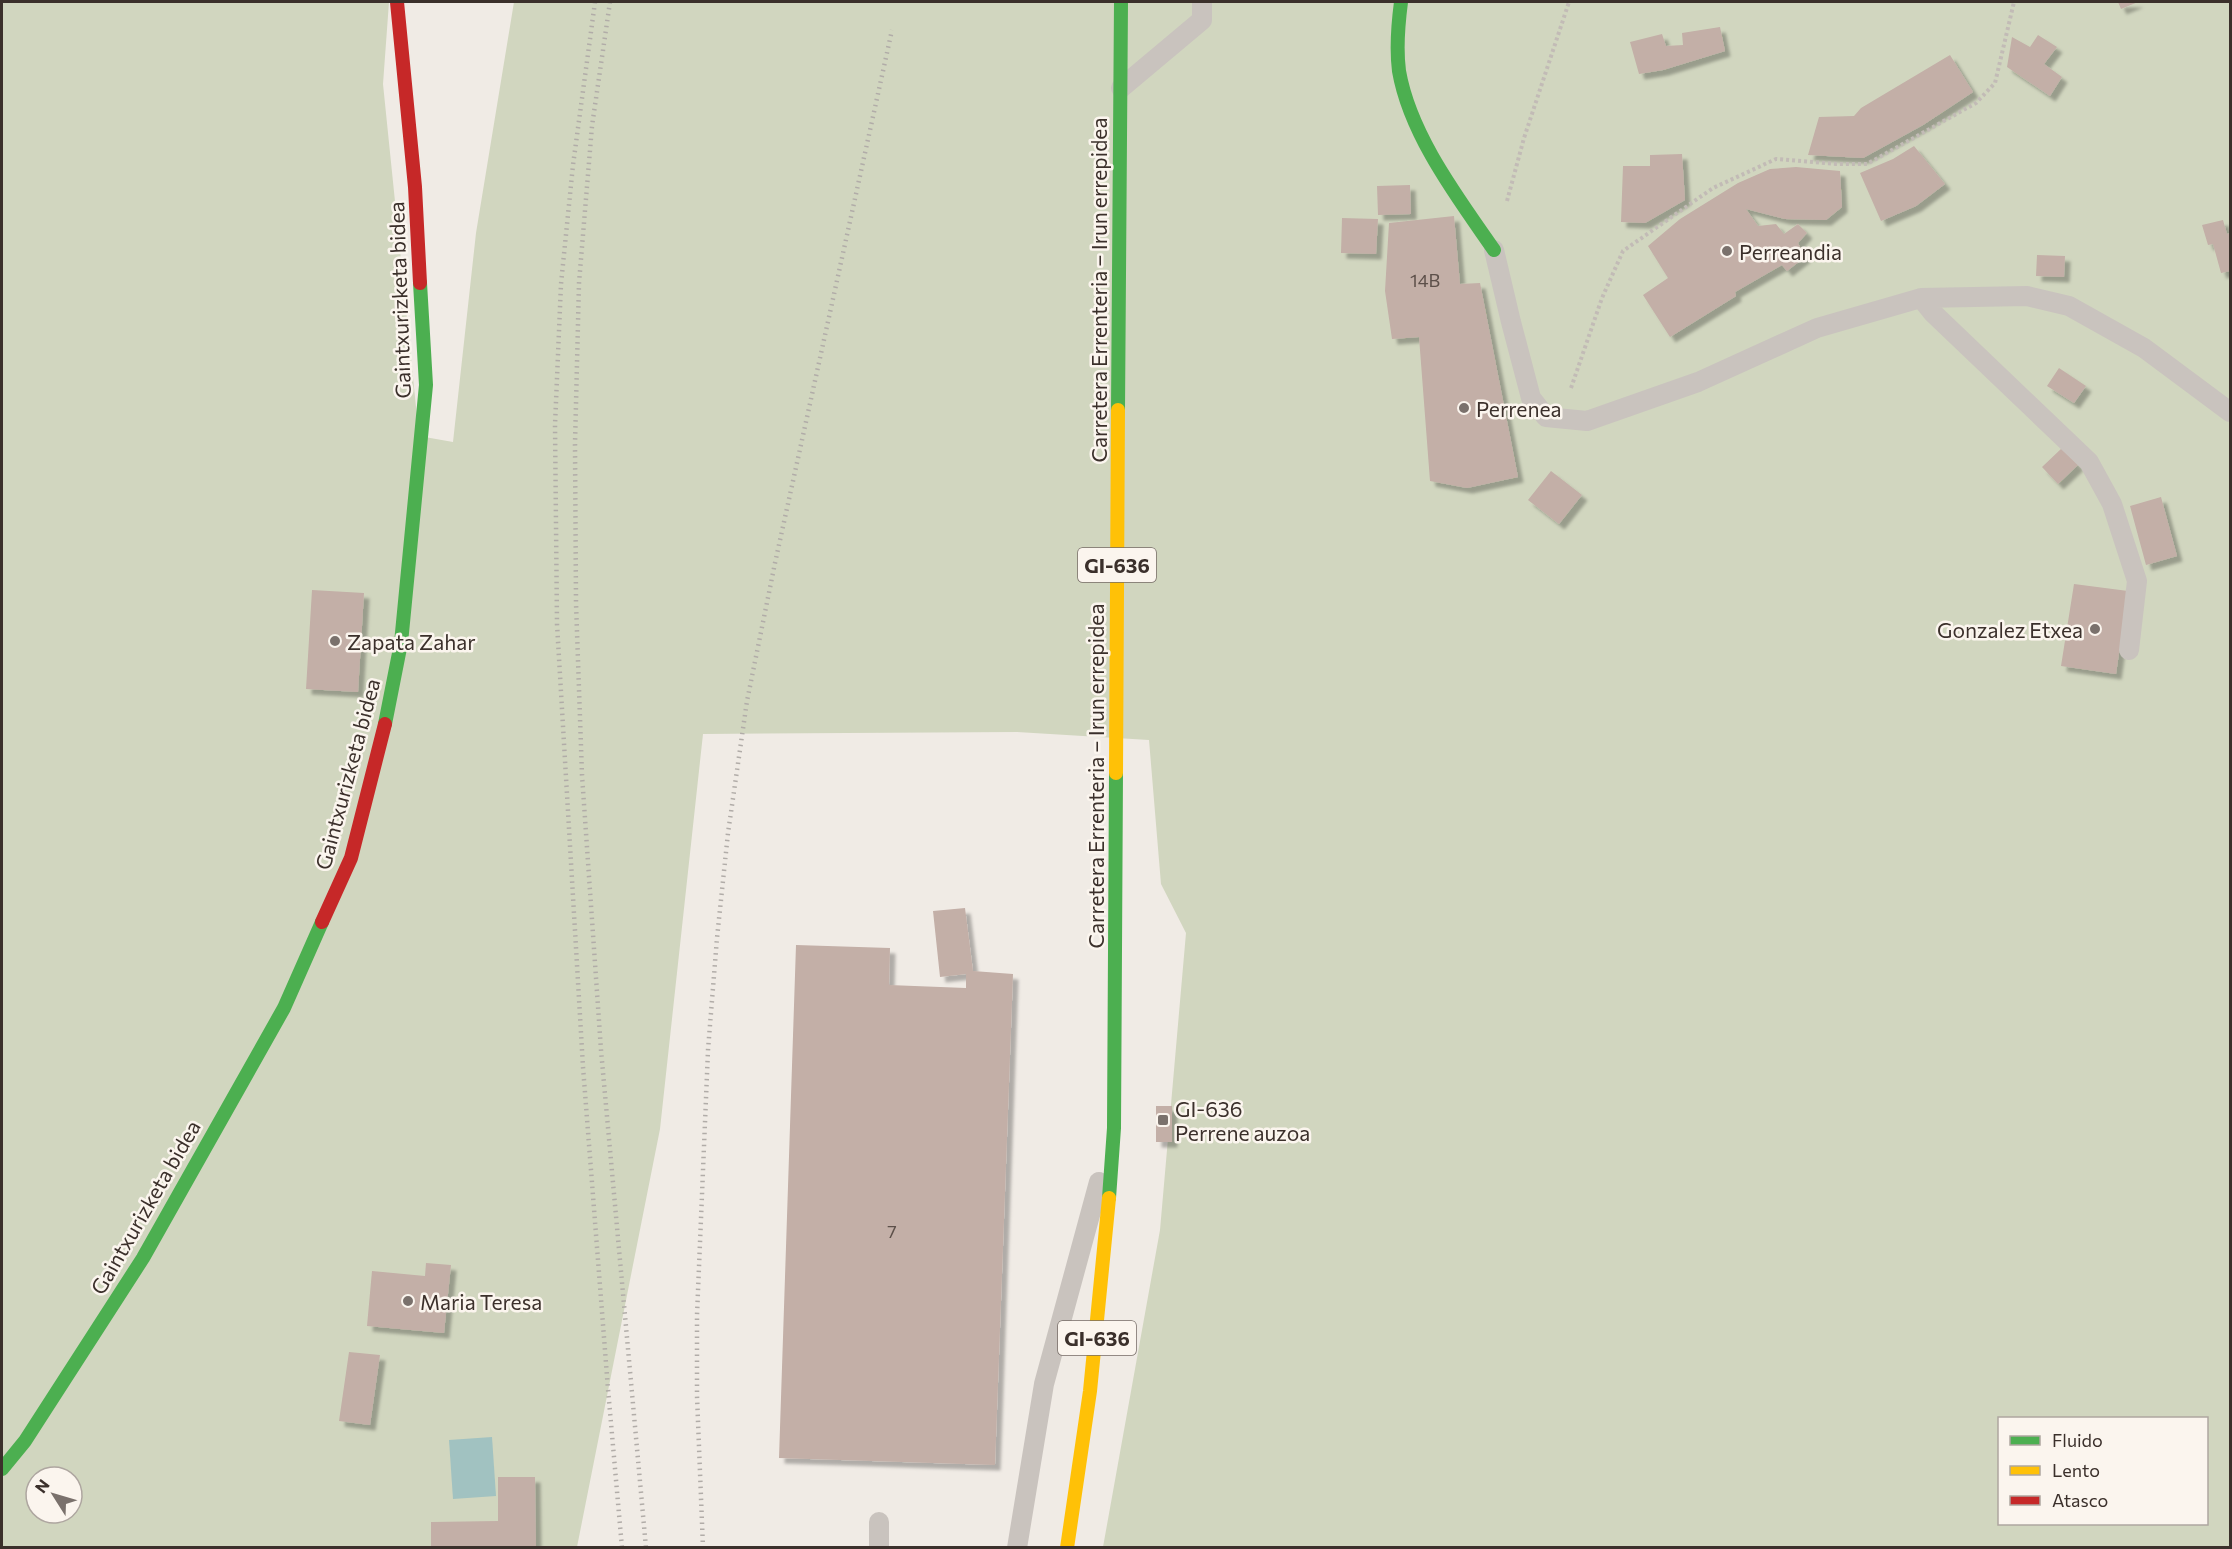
<svg xmlns="http://www.w3.org/2000/svg" width="2232" height="1549" font-family="Commissioner,sans-serif">
	<style>
		.green { fill: #d1d6bf; fill-rule: evenodd }
		.water { fill: #a1c2c1 }
		.building { fill: #c3afa7; filter: url(#shadow) }
		.lines { fill: none; stroke-linecap: round; stroke-linejoin: round }
		.path { stroke: #c2bbb6; stroke-width: 4; stroke-dasharray: 3 3; stroke-linecap: butt }
		.lane { stroke: #c9c3be; stroke-width: 20 }
		.fast { stroke: #4caf50; stroke-width: 14 }
		.slow { stroke: #ffc107; stroke-width: 14 }
		.jam { stroke: #c62828; stroke-width: 14 }
		.rail { stroke: #b1aca8; stroke-width: 4.5; stroke-dasharray: 1.5 4.5; stroke-linecap: butt }
		.poi-dot { fill: #7a716c; stroke: #fbf5ee; stroke-width: 2 }
		.labels { text-anchor: middle; dominant-baseline: central; stroke-width: 5; stroke-linejoin: round; paint-order: stroke }
		.number-label { font-size: 18px; fill: #5d504a }
		.shield { fill: #fbf5ee; stroke: #756b66; stroke-width: 1.5 }
		.shield-label { font-size: 20px; font-weight: bold; fill: #3b302b }
		.poi-label { font-size: 21px; fill: #3b302b; stroke: #fbf5ee; text-anchor: start }
		.street-label { font-size: 21px; fill: #3b302b; stroke: #fbf5ee }
	</style>
	<defs>
		<filter id="shadow"><feDropShadow dx="5.5" dy="5.5" stdDeviation="1.5" flood-color="#0004"/></filter>
	</defs>
	<rect width="100%" height="100%" fill="#f0ebe5"/>
	<path class="green" d="M 2,2 L 389,2 L 383,84 L 419,436 L 453,442 L 476,233 L 514,2 L 2230,2 L 2230,1547 L 1103,1547 L 1160,1230 L 1186,933 L 1161,884 L 1149,740 L 1017,732 L 703,734 L 660,1129 L 577,1547 L 2,1548 ZM 2000,1418 L 2206,1418 L 2206,1524 L 2000,1524 ZM 36,1477 L 72,1477 L 72,1513 L 36,1513 Z"/>
	<path class="water" d="M 492,1437 L 496,1496 L 453,1499 L 449,1440 Z"/>
	<path class="building" d="M 2118,2 L 2138,2 L 2121,9 Z
		M 1720,27 L 1725,51 L 1663,70 L 1639,74 L 1630,42 L 1662,34 L 1666,46 L 1683,45 L 1682,33 Z
		M 2038,35 L 2057,47 L 2044,64 L 2062,77 L 2050,96 L 2007,67 L 2012,37 L 2030,47 Z
		M 1950,55 L 1973,92 L 1923,125 L 1863,158 L 1808,155 L 1819,117 L 1854,116 L 1861,108 Z
		M 1914,146 L 1945,184 L 1916,206 L 1881,221 L 1860,173 L 1893,159 Z
		M 1682,154 L 1685,200 L 1645,223 L 1621,222 L 1623,166 L 1650,166 L 1650,155 Z
		M 1796,167 L 1840,171 L 1842,207 L 1826,220 L 1785,219 L 1746,209 L 1758,226 L 1776,224 L 1784,234 L 1798,224 L 1807,233 L 1798,243 L 1805,257 L 1787,271 L 1782,265 L 1735,292 L 1736,296 L 1670,337 L 1643,295 L 1668,278 L 1648,246 L 1680,219 L 1738,183 L 1770,169 Z
		M 1410,185 L 1411,214 L 1378,215 L 1377,186 Z
		M 1454,216 L 1460,284 L 1480,283 L 1518,477 L 1467,488 L 1430,481 L 1419,337 L 1392,339 L 1385,291 L 1389,223 Z
		M 1342,218 L 1378,219 L 1376,254 L 1341,253 Z
		M 2223,220 L 2227,234 L 2230,233 L 2230,271 L 2221,273 L 2213,244 L 2208,245 L 2202,225 Z
		M 2037,255 L 2065,256 L 2064,277 L 2036,276 Z
		M 2059,368 L 2086,386 L 2074,403 L 2047,386 Z
		M 2062,448 L 2078,465 L 2058,484 L 2042,467 Z
		M 1551,471 L 1582,495 L 1559,524 L 1528,500 Z
		M 2161,497 L 2177,556 L 2146,565 L 2130,506 Z
		M 2074,584 L 2128,591 L 2116,674 L 2061,666 Z
		M 312,590 L 364,593 L 358,692 L 306,689 Z
		M 965,908 L 973,971 L 1013,974 L 995,1465 L 779,1458 L 796,945 L 890,948 L 889,985 L 966,988 L 966,974 L 940,977 L 933,911 Z
		M 1156,1106 L 1172,1106 L 1172,1142 L 1156,1142 Z
		M 426,1263 L 451,1265 L 444,1333 L 367,1326 L 372,1271 L 425,1276 Z
		M 349,1352 L 380,1355 L 370,1425 L 339,1421 Z
		M 498,1477 L 535,1477 L 536,1548 L 431,1548 L 431,1522 L 498,1521 Z"/>
	<g class="lines">
		<path class="path" d="M 1507,201 L 1524,138 L 1569,2
			M 1571,388 L 1602,298 L 1623,251 L 1713,188 L 1776,159 L 1836,164 L 1867,164 L 1976,103 L 1995,83 L 2014,2"/>
		<path class="lane" d="M 1121,88 L 1202,20 L 1202,2
			M 1494,250 L 1511,322 L 1531,398 L 1546,417 L 1587,421 L 1698,382 L 1817,328 L 1921,298 L 2027,296 L 2069,306 L 2144,348 L 2230,412
			M 1921,298 L 1933,313 L 2089,462 L 2112,504 L 2137,581 L 2129,650
			M 879,1548 L 879,1522
			M 1017,1548 L 1044,1384 L 1099,1182"/>
		<path class="fast" d="M 1401,2 C 1398,25 1396,48 1399,71 C 1410,135 1458,198 1494,250
			M 1118,410 L 1121,2
			M 385,724 L 401,643 L 426,385 L 420,283
			M 1109,1198 L 1114,1128 L 1116,773
			M 2,1469 L 25,1441 L 143,1258 L 284,1008 L 322,922"/>
		<path class="slow" d="M 1116,773 L 1118,410
			M 1067,1548 L 1090,1391 L 1109,1198"/>
		<path class="jam" d="M 397,2 L 415,187 L 420,283
			M 322,922 L 351,858 L 385,724"/>
		<path class="rail" d="M 595,2 L 573,165 L 561,284 L 555,425 L 557,624 L 583,1067 L 608,1389 L 622,1548
			M 610,2 L 592,126 L 579,283 L 575,444 L 576,603 L 582,775 L 601,1050 L 646,1548
			M 703,1548 L 697,1396 L 697,1315 L 708,1050 L 717,938 L 728,833 L 747,701 L 775,563 L 892,30"/>
	</g>
	<g class="poi-dot">
		<circle cx="1727" cy="251" r="6"/>
		<circle cx="1464" cy="408" r="6"/>
		<circle cx="2095" cy="629" r="6"/>
		<circle cx="335" cy="641" r="6"/>
		<rect x="1157" y="1114" width="12" height="12" rx="3"/>
		<circle cx="408" cy="1301" r="6"/>
	</g>
	<g class="labels">
		<g class="number-label">
			<text x="1425" y="280">14B</text>
			<text x="892" y="1231">7</text>
		</g>
		<g class="shield">
			<rect x="1078" y="548" width="78" height="34" rx="4.5"/>
			<rect x="1058" y="1321" width="78" height="34" rx="4.5"/>
		</g>
		<g class="shield-label">
			<text x="1117" y="565">GI-636</text>
			<text x="1097" y="1338">GI-636</text>
		</g>
		<g class="poi-label">
			<text x="1739" y="251">Perreandia</text>
			<text x="1476" y="408">Perrenea</text>
			<text x="2083" y="629" text-anchor="end">Gonzalez Etxea</text>
			<text x="347" y="641">Zapata Zahar</text>
			<text x="1175" y="1108">GI-636<tspan x="1175" dy="24">Perrene auzoa</tspan></text>
			<text x="420" y="1301">Maria Teresa</text>
		</g>
		<g class="street-label">
			<text transform="translate(1098 290) rotate(-90)">Carretera Errenteria – Irun errepidea</text>
			<text transform="translate(399 300) rotate(-92)">Gaintxurizketa bidea</text>
			<text transform="translate(347 774) rotate(-75)">Gaintxurizketa bidea</text>
			<text transform="translate(1095 776) rotate(-90)">Carretera Errenteria – Irun errepidea</text>
			<text transform="translate(145 1207) rotate(-60)">Gaintxurizketa bidea</text>
		</g>
	</g>
	<rect width="2232" height="1549" fill="none" stroke="#3b302b" stroke-width="6"/>
	<rect x="1998" y="1417" width="210" height="108" fill="#fbf5ee" stroke="#aea6a0" stroke-width="1.5"/>
	<rect x="2010" y="1436" width="30" height="9" fill="#4caf50" stroke="#aea6a0" stroke-width="1.5"/>
	<text x="2052" y="1447" font-size="18" fill="#3b302b">Fluido</text>
	<rect x="2010" y="1466" width="30" height="9" fill="#ffc107" stroke="#aea6a0" stroke-width="1.5"/>
	<text x="2052" y="1477" font-size="18" fill="#3b302b">Lento</text>
	<rect x="2010" y="1496" width="30" height="9" fill="#c62828" stroke="#aea6a0" stroke-width="1.5"/>
	<text x="2052" y="1507" font-size="18" fill="#3b302b">Atasco</text>
	<g transform="translate(54 1495) rotate(307)"><circle r="28" fill="#fbf5ee" stroke="#aea6a0" stroke-width="1.5"/>
	<path d="M0-4.5L10 22L0 15L-10 22Z" fill="#7a716c"/>
	<text y="-9" font-size="16" font-weight="bold" text-anchor="middle" fill="#3b302b">N</text>
	</g>
</svg>
